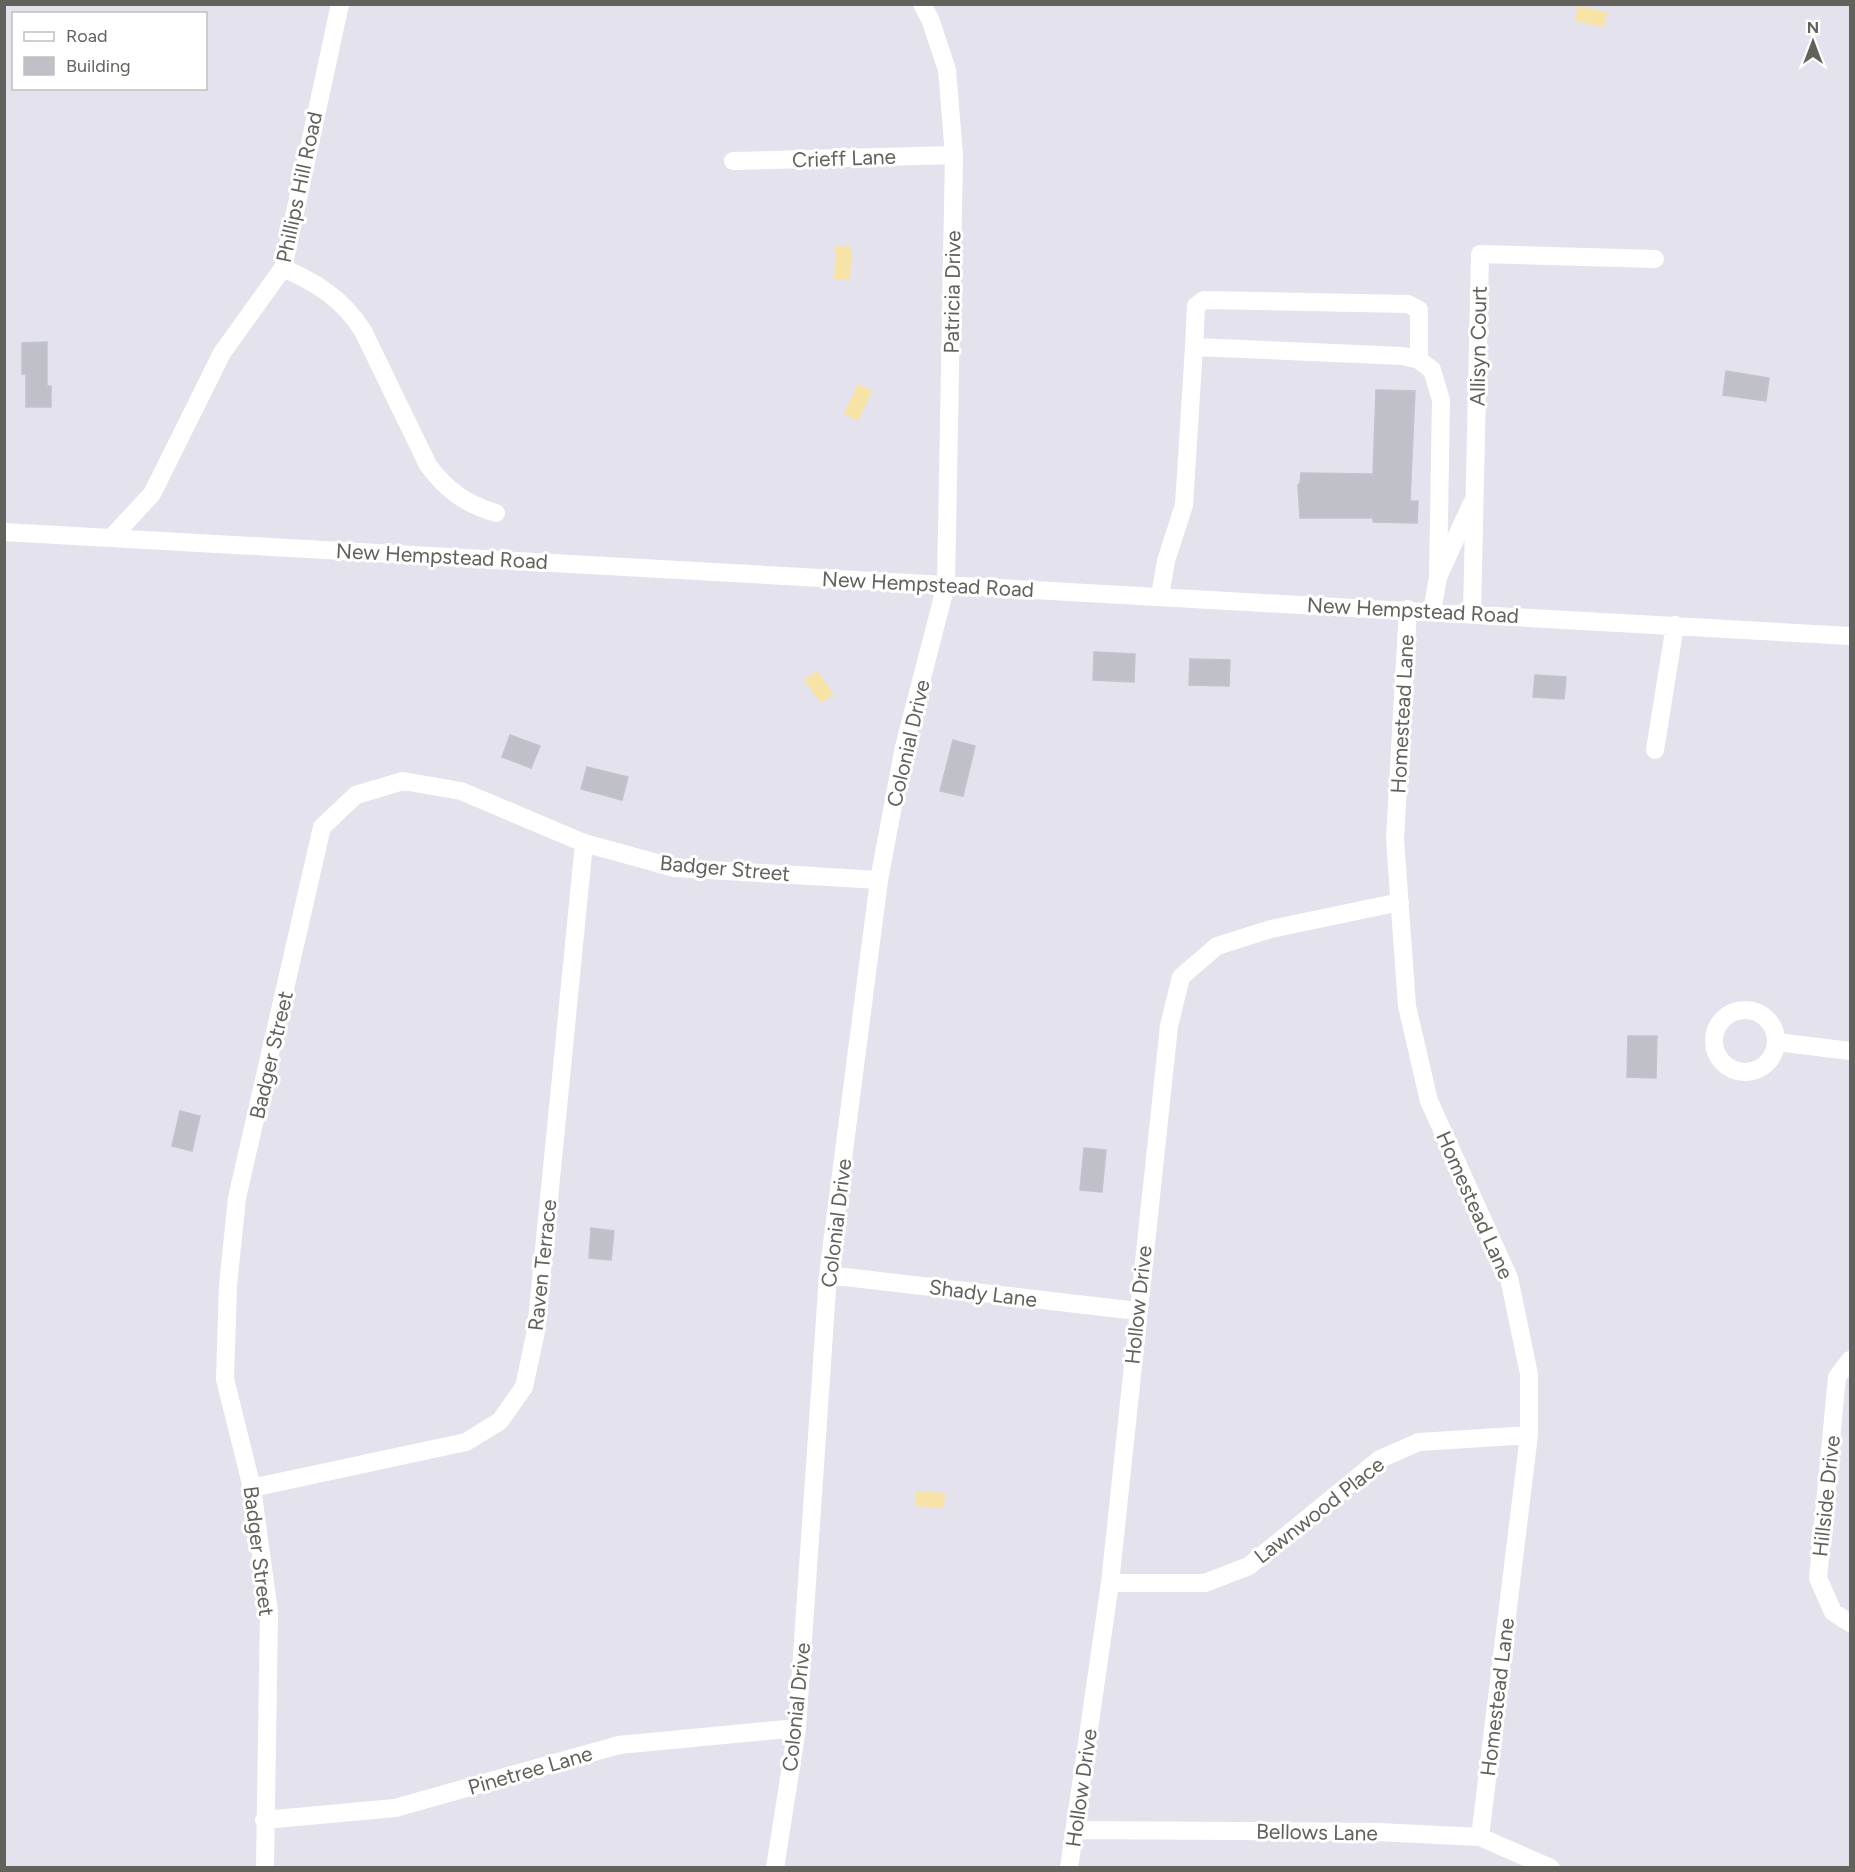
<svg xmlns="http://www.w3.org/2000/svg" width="1855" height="1872" font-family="Figtree,sans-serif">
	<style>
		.water { fill: #f8e3a7 }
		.building { fill: #bfc0c8; stroke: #c2c2d1; stroke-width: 1.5 }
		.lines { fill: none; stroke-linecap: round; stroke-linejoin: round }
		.minor { stroke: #fff; stroke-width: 18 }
		.labels { text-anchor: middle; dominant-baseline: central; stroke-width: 6; stroke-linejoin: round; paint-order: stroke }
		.street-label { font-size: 21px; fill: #63615b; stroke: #fff }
	</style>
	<rect width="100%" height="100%" fill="#e4e3ed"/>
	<path class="water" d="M 1578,6 L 1607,12 L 1604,27 L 1575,21 Z
		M 836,246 L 852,247 L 850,279 L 834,279 Z
		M 858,384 L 872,391 L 858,421 L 844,414 Z
		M 817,671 L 834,694 L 821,703 L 804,680 Z
		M 916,1491 L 945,1493 L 944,1508 L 915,1506 Z"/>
	<path class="building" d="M 47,342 L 47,386 L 51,386 L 51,407 L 26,407 L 26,374 L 22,374 L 22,343 Z
		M 1726,371 L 1769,378 L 1766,401 L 1723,395 Z
		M 1376,390 L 1415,391 L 1410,501 L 1418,501 L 1417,523 L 1373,522 L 1373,518 L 1300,518 L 1298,485 L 1300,483 L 1301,473 L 1373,474 Z
		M 1094,652 L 1135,654 L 1134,682 L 1093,680 Z
		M 1190,659 L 1230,660 L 1229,686 L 1189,685 Z
		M 1535,675 L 1566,677 L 1564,699 L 1533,697 Z
		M 510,735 L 540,746 L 531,768 L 502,757 Z
		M 953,740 L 975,746 L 963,796 L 940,791 Z
		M 587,767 L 628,777 L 622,800 L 581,789 Z
		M 1628,1036 L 1657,1036 L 1656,1078 L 1627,1077 Z
		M 180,1111 L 200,1116 L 192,1151 L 172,1146 Z
		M 1084,1148 L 1106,1150 L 1102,1192 L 1080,1190 Z
		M 591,1228 L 614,1231 L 611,1260 L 589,1258 Z"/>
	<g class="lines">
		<path class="minor" d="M 733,161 L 954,155
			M 283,268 C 317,283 343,299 363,331 L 428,465 C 447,491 466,504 496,513
			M 1419,360 L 1419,310 L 1408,304 L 1204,300 L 1196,306 L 1194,347 L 1403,356 L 1419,360 L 1432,370 L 1441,400 L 1438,577
			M 4,532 L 1850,636
			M 112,537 L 152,494 L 222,353 L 283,268 L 340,4
			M 1160,596 L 1166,561 L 1184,505 L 1194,347
			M 1408,609 L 1395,839 L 1407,1006 L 1429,1101 L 1509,1278 L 1529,1374 L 1529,1435 L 1480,1837
			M 1432,612 L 1438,577 L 1472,503
			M 1472,614 L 1480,254 L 1655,259
			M 1655,750 L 1675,625
			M1714 1041a31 31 0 1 1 62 0a31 31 0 1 1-62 0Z
			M 1777,1042 L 1850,1051
			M 828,1275 L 1137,1311
			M 1850,1360 L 1837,1377 L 1818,1578 L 1833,1612 L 1850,1623
			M 252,1488 L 466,1442 L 500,1421 L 524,1387 L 536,1331 L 584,843
			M 1110,1583 L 1205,1583 L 1249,1566 L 1380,1459 L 1419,1442 L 1529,1435
			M 264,1820 L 395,1808 L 619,1745 L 797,1728
			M 1076,1830 L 1378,1832 L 1480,1837 L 1551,1868
			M 265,1868 L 269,1612 L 252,1488 L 225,1379 L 228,1285 L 237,1198 L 322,827 L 356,795 L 403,781 L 461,791 L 584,843 L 675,868 L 879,880
			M 775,1868 L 797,1728 L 828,1275 L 879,880 L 904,747 L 946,585 L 954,155 L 947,70 L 930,19 L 922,4
			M 1069,1868 L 1110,1583 L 1169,1026 L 1181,977 L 1217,946 L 1271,929 L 1400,902"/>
	</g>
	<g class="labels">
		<g class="street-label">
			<text transform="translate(844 158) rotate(-2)">Crieff Lane</text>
			<text transform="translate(299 187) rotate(-78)">Phillips Hill Road</text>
			<text transform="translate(952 292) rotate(-89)">Patricia Drive</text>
			<text transform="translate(1478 346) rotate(-89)">Allisyn Court</text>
			<text transform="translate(442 556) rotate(3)">New Hempstead Road</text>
			<text transform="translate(928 584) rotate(3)">New Hempstead Road</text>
			<text transform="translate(1413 610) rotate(3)">New Hempstead Road</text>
			<text transform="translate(1402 714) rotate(-87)">Homestead Lane</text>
			<text transform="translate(908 743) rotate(-77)">Colonial Drive</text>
			<text transform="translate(725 868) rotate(5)">Badger Street</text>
			<text transform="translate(271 1055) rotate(-77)">Badger Street</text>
			<text transform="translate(1475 1205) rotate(66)">Homestead Lane</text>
			<text transform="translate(836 1223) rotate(-83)">Colonial Drive</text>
			<text transform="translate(542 1265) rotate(-84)">Raven Terrace</text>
			<text transform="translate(983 1293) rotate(7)">Shady Lane</text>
			<text transform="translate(1138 1305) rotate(-84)">Hollow Drive</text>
			<text transform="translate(1826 1496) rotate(-84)">Hillside Drive</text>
			<text transform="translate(1319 1510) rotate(-38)">Lawnwood Place</text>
			<text transform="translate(259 1551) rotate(83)">Badger Street</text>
			<text transform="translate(1497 1697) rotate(-83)">Homestead Lane</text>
			<text transform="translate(796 1707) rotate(-84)">Colonial Drive</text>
			<text transform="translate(530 1770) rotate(-16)">Pinetree Lane</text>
			<text transform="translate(1081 1788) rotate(-82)">Hollow Drive</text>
			<text transform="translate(1317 1832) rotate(1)">Bellows Lane</text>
		</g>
	</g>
	<rect width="1855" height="1872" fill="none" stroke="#63615b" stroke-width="12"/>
	<rect x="12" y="12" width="195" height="78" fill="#ffffff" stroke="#c1c0bd" stroke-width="1.5"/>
	<rect x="24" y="32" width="30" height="9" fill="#ffffff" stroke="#c1c0bd" stroke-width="1.5"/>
	<text x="66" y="42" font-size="18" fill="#63615b">Road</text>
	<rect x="24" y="57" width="30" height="18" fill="#bfc0c8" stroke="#c1c0bd" stroke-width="1.5"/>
	<text x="66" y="72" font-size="18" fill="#63615b">Building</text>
	<g transform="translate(1813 42)" stroke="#ffffff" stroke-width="4.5" paint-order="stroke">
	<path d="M0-4.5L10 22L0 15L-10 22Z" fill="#63615b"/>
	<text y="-9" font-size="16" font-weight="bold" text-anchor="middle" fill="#63615b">N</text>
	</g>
</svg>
